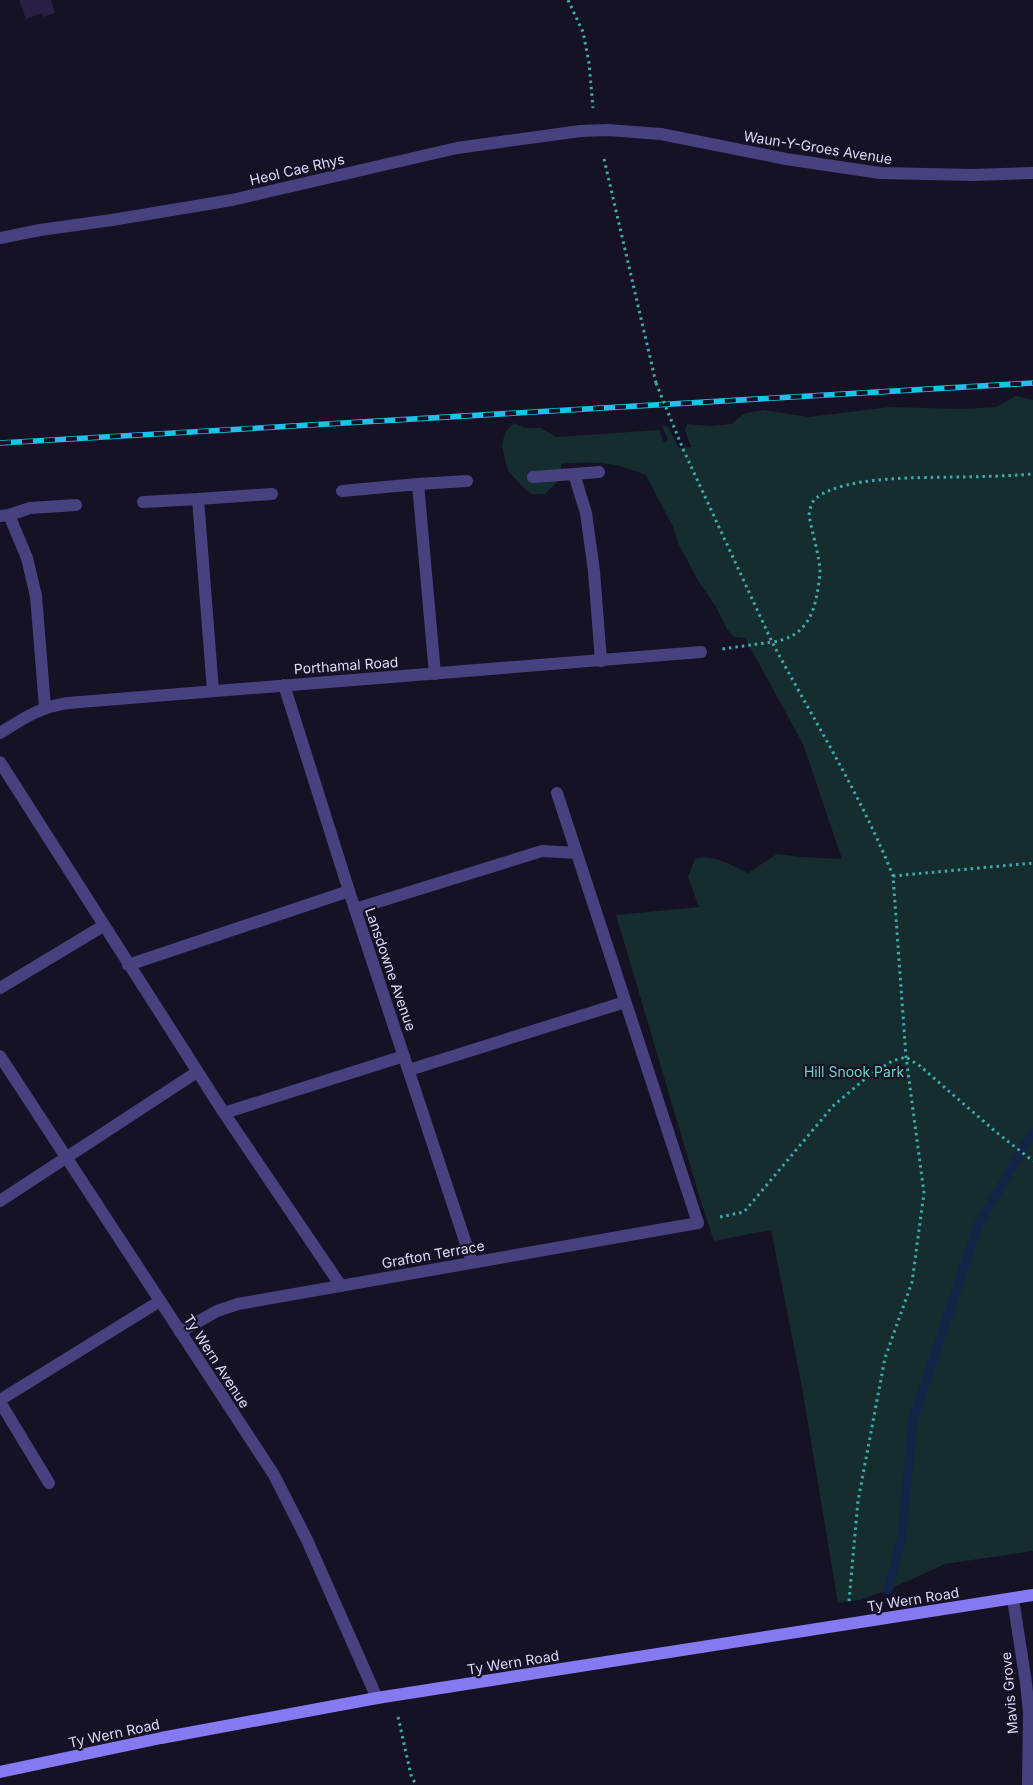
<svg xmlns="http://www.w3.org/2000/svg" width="1033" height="1785" font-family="Inter,sans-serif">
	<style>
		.green { fill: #152d2e }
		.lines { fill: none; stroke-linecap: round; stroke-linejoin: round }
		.stream { stroke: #142447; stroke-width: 9 }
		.building { fill: #291f44 }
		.path { stroke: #3cabac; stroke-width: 3; stroke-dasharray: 2.5 4; stroke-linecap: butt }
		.lane { stroke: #48417f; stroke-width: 12 }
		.street { stroke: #48417f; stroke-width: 12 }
		.secondary { stroke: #857af1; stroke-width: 12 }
		.rail-casing { stroke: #19c4e8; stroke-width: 5.5 }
		.rail { stroke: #161225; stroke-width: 4; stroke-dasharray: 11; stroke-linecap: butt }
		.path-bridge { stroke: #3cabac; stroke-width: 3; stroke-dasharray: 2.5 4; stroke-linecap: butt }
		.labels { text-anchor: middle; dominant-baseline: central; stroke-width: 4.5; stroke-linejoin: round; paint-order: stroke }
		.street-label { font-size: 14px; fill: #dfd9fb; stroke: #161225 }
		.park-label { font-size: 14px; fill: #6cd4c2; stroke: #161225 }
	</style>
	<rect width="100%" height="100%" fill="#161225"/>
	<path class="green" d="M 1016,396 L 1033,400 L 1033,1551 L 945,1564 L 888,1590 L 860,1600 L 838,1603 L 802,1387 L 771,1230 L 714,1241 L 701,1202 L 616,915 L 699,907 L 688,877 L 695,859 C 712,853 732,866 748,873 L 777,854 L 802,857 L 842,859 L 803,744 L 745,638 L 734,637 L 727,629 L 716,607 L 699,582 L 679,545 L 673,527 L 646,475 C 613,462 596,461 561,464 L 561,478 L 545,494 L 531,494 L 521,485 L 508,471 L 502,446 L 505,432 L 514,423 L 524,428 L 541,428 L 556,437 L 659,430 L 664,443 L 668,440 L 662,426 L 668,427 L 679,448 L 691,447 L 685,430 L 687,424 L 711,426 L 732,424 L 743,414 L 764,410 L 809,417 L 890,407 L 962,409 L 996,407 Z"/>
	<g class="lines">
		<path class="stream" d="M 888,1590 L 901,1542 L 913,1420 L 978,1225 L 1033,1132"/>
	</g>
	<path class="building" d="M 19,0 L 51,0 L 55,13 L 43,17 L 42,13 L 26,19 Z"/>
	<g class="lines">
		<path class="path" d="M 568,0 L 583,32 L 589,63 L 593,108
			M 604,159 L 656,383
			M 683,449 L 772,642 L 722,649
			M 893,876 L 1033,863
			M 720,1217 L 744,1212 L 833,1106 L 866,1078 L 892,1061 L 906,1057 L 920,1066 L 996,1132 L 1033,1161
			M 849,1601 L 858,1501 L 885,1358 L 912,1282 L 924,1193 L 906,1057 L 893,876 C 861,795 813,719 772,642 C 803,638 814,617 818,588 C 819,582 820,575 820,569 C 818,550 812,533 809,515 C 810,509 811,502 816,498 C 845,476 917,478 952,477 C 979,477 1006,476 1033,474
			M 398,1717 L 411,1775 L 416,1785"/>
		<path class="lane" d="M 574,474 L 599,472
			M 533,477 L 574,474 L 586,513 L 594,571 L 601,661
			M 418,484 L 467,481
			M 342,491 L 418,484 L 435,674
			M 198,499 L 272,494
			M 143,502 L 198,499 L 213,691
			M 9,515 L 30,508 L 76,505
			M 0,516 L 9,515 L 27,558 L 36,596 L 45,707
			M 0,762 L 224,1113 L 341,1286
			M 557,793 L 698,1223
			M 355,909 L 542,851 L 576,853
			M 128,965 L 349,891
			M 0,988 L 103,926
			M 409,1070 L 625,1002
			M 224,1113 L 404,1056
			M 0,1201 L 197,1072
			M 0,1400 L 160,1301
			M 0,1402 L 49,1483"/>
		<path class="street" d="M 0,238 L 40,230 L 112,220 L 232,200 L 457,148 L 580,131 L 608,130 L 661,134 L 786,159 L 880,173 L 973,175 L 1033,173
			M 284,685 L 349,891 L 472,1262
			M 0,733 C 24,718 40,707 68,703 L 701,652
			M 0,1056 L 274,1475 L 307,1540 L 377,1698
			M 180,1332 L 217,1311 L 238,1304 L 698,1223
			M 1013,1599 L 1026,1683 L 1029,1712 L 1028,1785"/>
		<path class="secondary" d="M 0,1772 L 161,1738 L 377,1698 L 1033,1595"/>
		<defs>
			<path id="rail" d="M 0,443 L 1033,383"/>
		</defs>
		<use href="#rail" class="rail-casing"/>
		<use href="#rail" class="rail"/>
		<path class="path-bridge" d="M 656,383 L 683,449"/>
	</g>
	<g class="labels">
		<g class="street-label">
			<text transform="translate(818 147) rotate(9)">Waun-Y-Groes Avenue</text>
			<text transform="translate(297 169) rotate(-13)">Heol Cae Rhys</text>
			<text transform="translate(346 665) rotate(-4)">Porthamal Road</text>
			<text transform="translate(391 969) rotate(71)">Lansdowne Avenue</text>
			<text transform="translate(433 1254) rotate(-10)">Grafton Terrace</text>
			<text transform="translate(217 1361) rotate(57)">Ty Wern Avenue</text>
			<text transform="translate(913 1599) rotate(-9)">Ty Wern Road</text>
			<text transform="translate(513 1662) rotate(-9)">Ty Wern Road</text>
			<text transform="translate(1009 1693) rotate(-95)">Mavis Grove</text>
			<text transform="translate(114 1733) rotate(-12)">Ty Wern Road</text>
		</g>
		<g class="park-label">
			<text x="854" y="1071">Hill Snook Park</text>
		</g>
	</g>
</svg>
